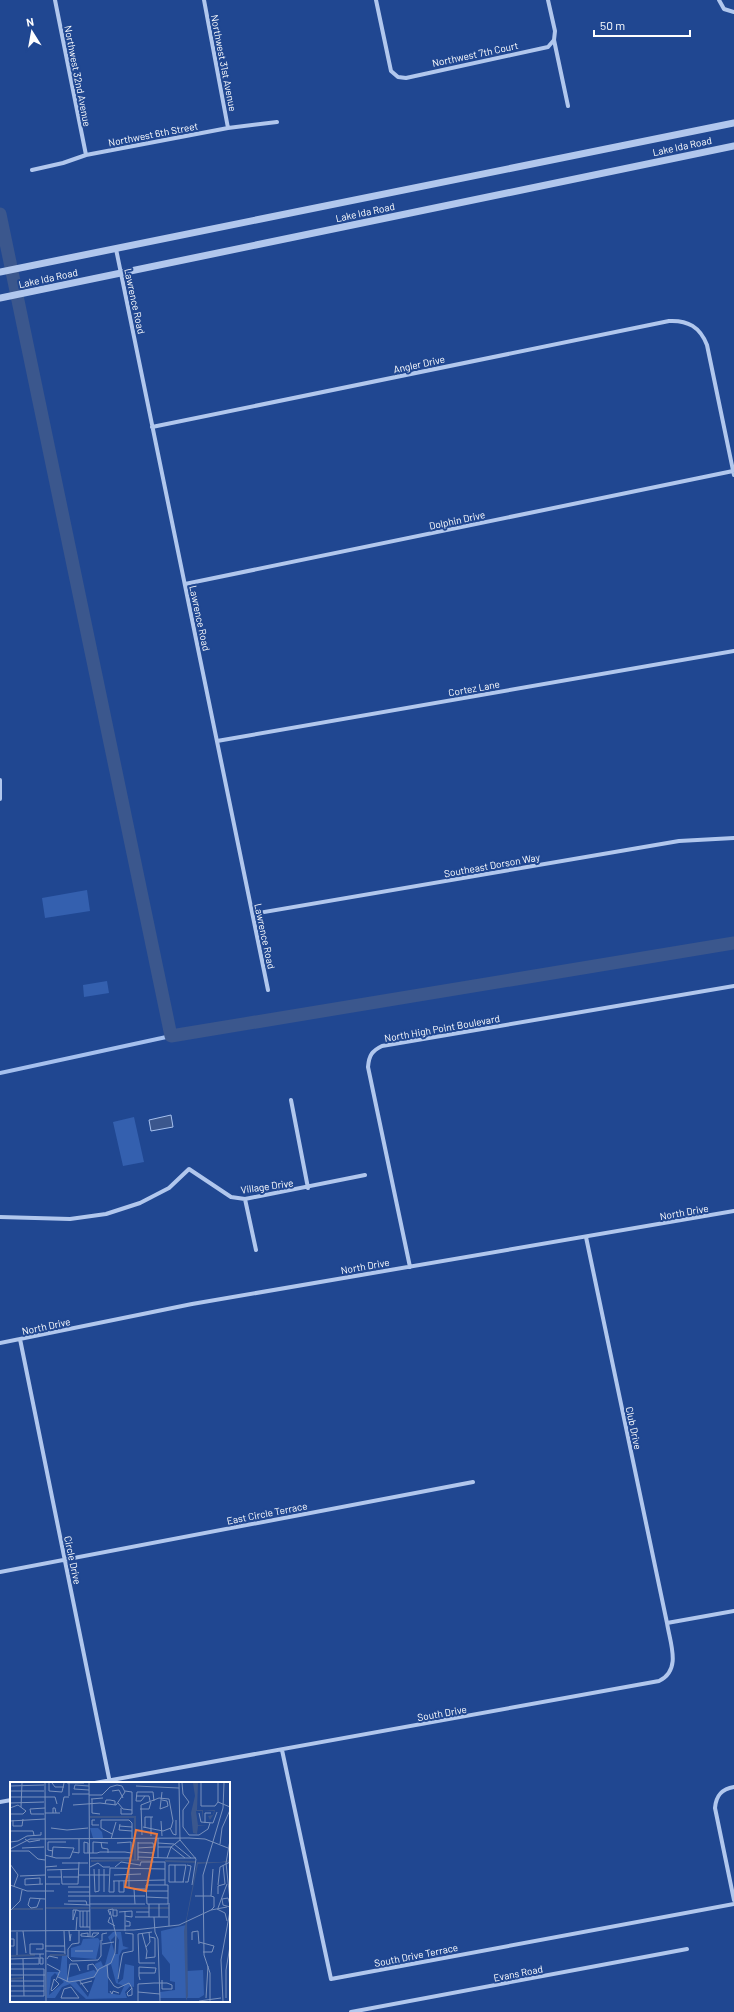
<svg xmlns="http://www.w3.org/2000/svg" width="734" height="2012" font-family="Barlow,sans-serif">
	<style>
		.green { fill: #3460af }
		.water { fill: #3b578d; stroke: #a5c0ee }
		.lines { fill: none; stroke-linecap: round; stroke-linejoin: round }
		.stream { stroke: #a5c0ee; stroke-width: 4 }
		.canal { stroke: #3b578d; stroke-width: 13 }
		.minor { stroke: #b1c7ed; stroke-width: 4 }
		.tertiary { stroke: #b1c7ed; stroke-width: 7 }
		.labels { text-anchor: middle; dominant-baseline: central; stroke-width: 4; stroke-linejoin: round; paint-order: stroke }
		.street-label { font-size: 10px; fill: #fff; stroke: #204791 }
		.inset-river { fill: none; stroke: #3b578d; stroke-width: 2 }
		.inset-road { fill: none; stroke: #7991bd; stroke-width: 1 }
		.view { fill: #ed7a3d; fill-opacity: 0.15; stroke: #ed7a3d; stroke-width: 2 }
		.inset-edge { fill: none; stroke: #fff; stroke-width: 2 }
	</style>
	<rect width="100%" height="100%" fill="#204791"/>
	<path class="green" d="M 87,890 L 90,911 L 45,918 L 42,898 Z
		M 107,981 L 109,993 L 84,997 L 83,985 Z
		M 134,1117 L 144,1162 L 123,1166 L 113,1122 Z"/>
	<path class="water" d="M 171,1115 L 173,1127 L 151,1131 L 149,1120 Z"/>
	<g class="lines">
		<path class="stream" d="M 0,1073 L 171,1036"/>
		<path class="canal" d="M 0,214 L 171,1036 L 734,943"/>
		<path class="minor" d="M 55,0 L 86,155
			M 204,0 L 228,128
			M 376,0 L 391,71 L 398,77 L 406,78 L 548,47 L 554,40
			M 548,0 L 555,31 L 554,40 L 568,106
			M 719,0 L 724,9 L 734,12
			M 32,170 L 63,163 L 86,155 L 228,128 L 277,122
			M 116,249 L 268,990
			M 152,427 L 669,321 C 688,320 700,327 707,345 L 734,475
			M 185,584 L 733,471
			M 217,741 L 734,651
			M 0,780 L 0,799
			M 253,914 L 679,841 L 734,838
			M 291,1100 L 308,1188
			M 245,1199 L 256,1250
			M 0,1217 L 70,1219 L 106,1214 L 140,1203 L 169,1188 L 189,1169 L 231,1197 L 245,1199 L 365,1175
			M 410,1267 L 368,1067 C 369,1055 372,1051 382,1046 L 734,986
			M 20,1339 L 110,1783
			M 0,1343 L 192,1304 L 734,1211
			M 0,1572 L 473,1482
			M 667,1623 L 734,1611
			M 282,1750 L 331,1979 L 734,1904
			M 95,1783 L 659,1681 C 682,1670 670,1643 667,1623 L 586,1237
			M 734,1787 C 721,1789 716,1796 715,1808 L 734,1900
			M 0,1802 L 11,1800
			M 351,2012 L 687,1949"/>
		<path class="tertiary" d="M 0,272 L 734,123
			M 0,298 L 734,146"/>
	</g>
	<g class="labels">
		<g class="street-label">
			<text transform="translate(475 54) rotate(-12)">Northwest 7th Court</text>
			<text transform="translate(224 63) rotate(79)">Northwest 31st Avenue</text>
			<text transform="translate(78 76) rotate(79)">Northwest 32nd Avenue</text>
			<text transform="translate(153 134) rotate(-11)">Northwest 6th Street</text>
			<text transform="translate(682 146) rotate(-12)">Lake Ida Road</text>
			<text transform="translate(365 212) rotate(-12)">Lake Ida Road</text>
			<text transform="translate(48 278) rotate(-12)">Lake Ida Road</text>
			<text transform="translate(135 301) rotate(78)">Lawrence Road</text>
			<text transform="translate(419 364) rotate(-12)">Angler Drive</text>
			<text transform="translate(457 520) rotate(-12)">Dolphin Drive</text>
			<text transform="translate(200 618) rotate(78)">Lawrence Road</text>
			<text transform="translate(474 688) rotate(-10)">Cortez Lane</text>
			<text transform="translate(492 865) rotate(-10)">Southeast Dorson Way</text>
			<text transform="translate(265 936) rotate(78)">Lawrence Road</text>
			<text transform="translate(442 1028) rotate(-10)">North High Point Boulevard</text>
			<text transform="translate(267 1186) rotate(-8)">Village Drive</text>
			<text transform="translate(684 1212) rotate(-10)">North Drive</text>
			<text transform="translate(365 1266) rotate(-10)">North Drive</text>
			<text transform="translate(46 1326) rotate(-12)">North Drive</text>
			<text transform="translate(634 1428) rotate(78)">Club Drive</text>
			<text transform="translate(267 1513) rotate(-11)">East Circle Terrace</text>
			<text transform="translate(73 1560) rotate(78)">Circle Drive</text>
			<text transform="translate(442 1713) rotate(-10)">South Drive</text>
			<text transform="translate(416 1955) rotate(-11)">South Drive Terrace</text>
			<text transform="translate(518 1973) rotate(-11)">Evans Road</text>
		</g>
	</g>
	<g transform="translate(10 1782)">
		<rect width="220" height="220" fill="#204791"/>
		<path d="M 80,46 L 88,46 L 92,50 L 93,56 L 83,56 ZM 176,143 L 177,189 L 193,188 L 194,213 L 189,216 L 150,216 L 150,210 L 165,208 L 165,200 L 160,199 L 160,182 L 152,172 L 151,149 ZM 103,150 L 111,150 L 113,164 L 119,166 L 112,168 L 109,174 L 108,201 L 113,197 L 115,182 L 124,184 L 124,205 L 120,204 L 115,210 L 117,216 L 76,217 L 60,202 L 52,205 L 45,216 L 37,216 L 37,190 L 50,190 L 52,174 L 57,173 L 57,196 L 84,188 L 86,190 L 85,182 L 91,179 L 93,184 L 95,183 L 101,161 L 98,155 ZM 106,153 L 109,158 L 108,172 L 105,172 L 101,158 ZM 101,182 L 106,201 L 114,204 L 110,213 L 98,211 L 98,184 ZM 45,191 L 54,200 L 39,213 L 41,195 ZM 84,195 L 85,196 L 78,215 L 66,200 ZM 88,156 L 90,159 L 86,177 L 61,175 L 61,166 L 71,163 L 73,157 Z" fill="#3460af" fill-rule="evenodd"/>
		<path d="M 183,1 L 188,1 L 187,28 L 205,28 L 204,32 L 200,38 L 198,34 L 203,33 L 204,29 L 193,28 L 193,40 L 192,29 L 186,29 L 188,43 L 197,43 L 188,44 L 187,52 L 183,51 L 181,31 L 185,14 ZM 220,73 L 220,79 L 219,80 L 188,82 L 177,136 L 178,214 L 176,219 L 174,149 L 187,80 L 211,80 L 219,78 Z" fill="#3b578d"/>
		<path class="inset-river" d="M 80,35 L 125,35 L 125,78 L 144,79M 81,79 L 125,78M 155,79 L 186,80M 36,126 L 79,126M 81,126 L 159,126M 2,127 L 33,127M 40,173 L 56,173M 0,174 L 25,173M 0,197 L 13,196"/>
		<path class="inset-road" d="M 35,1 L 36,219M 39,1 L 39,9 L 52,10 L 54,1M 42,1 L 45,5 L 54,5M 57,1 L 74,1M 59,1 L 59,14M 79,1 L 80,154M 169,1 L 170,58 L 186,77 L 182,103M 172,1 L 173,12 L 179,20 L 173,28 L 173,45 L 179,53M 191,1 L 191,24 L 205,24 L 208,20M 0,4 L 34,3M 79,4 L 65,3 L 64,7 L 79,8M 126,4 L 169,6M 0,9 L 34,9M 102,9 L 109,8 L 113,16M 62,12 L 79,12M 126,14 L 139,14 L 140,19M 135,14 L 131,19 L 126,19 L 127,10 L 143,10 L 144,19M 0,15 L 45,15 L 47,22M 81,17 L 93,16M 82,17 L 82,31 L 90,32M 208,20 L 208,1M 208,20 L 220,25M 0,21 L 34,20M 108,21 L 113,27 L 122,28M 95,22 L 96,18 L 100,18 L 105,19 L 105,23M 63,23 L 90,21 L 106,23 L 115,10 L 112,4 L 107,3 L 100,5 L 92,13 L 79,13M 11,25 L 12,1M 0,26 L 8,23 L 16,29 L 13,32 L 0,32M 111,26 L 111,32 L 122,32 L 122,10 L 115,9M 130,27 L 139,27 L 141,20M 150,27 L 158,24 L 157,19 L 152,18M 150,27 L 152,10M 51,30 L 54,15 L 59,15M 35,31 L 50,31M 43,31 L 43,26 L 45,26 L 46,31M 189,31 L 191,40 L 203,41 L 207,30M 34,32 L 21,32 L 20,27 L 35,26M 141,35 L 141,54M 3,38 L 3,44 L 12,44 L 13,37M 85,38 L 82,38 L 82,43 L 89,43M 0,39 L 35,37M 151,39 L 152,54M 195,41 L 195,31 L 201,31M 110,42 L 109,48 L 122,49M 109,44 L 122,45M 41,46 L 57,48M 135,46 L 135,35 L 143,35M 160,46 L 163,52 L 166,53 L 166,38M 57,48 L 78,46M 0,49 L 23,49 L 24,53M 102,52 L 91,46 L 91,38 L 119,38 L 122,41 L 122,56M 132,53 L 131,23 L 149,16 L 159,17 L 163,39 L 161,46 L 153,49 L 133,45M 179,53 L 189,53 L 198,47 L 200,41M 148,56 L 148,76M 15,57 L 19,60 L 30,58M 101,57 L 106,40M 220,58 L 216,81 L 220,118M 0,60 L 8,59 L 17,54 L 31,53 L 31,50M 91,60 L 92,66 L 98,67 L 98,71M 128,60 L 128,78M 107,61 L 121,60 L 121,71 L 115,70M 128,61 L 143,61 L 144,68 L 143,71 L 128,70M 148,61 L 164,62 L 181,76M 210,62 L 212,46 L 220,28M 148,65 L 161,65 L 175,76M 12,66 L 34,65M 128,66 L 144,65M 0,67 L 20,57 L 179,56 L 195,57 L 218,66M 0,69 L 19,69 L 28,77 L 35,78M 43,69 L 38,68 L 38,60 L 56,60M 63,70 L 69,71 L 69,57M 90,70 L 115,70M 78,71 L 78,61 L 74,60 L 74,71 L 87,71 L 90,70M 83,71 L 83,60 L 98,61M 35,73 L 46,76 L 60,76 L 64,66 L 43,65 L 42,75M 128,75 L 157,76M 80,76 L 120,76M 157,76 L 186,76M 157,76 L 161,65 L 170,58M 52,81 L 78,81M 0,82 L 8,93 L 4,104M 130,84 L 131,80 L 155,80 L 155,103M 35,85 L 47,84M 80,85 L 88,81 L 93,85 L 100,85M 105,85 L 111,80 L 130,83M 119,86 L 119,105M 84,87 L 85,110 L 89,109 L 89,87M 94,87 L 94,110M 37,88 L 69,87M 51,88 L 52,102 L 68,102 L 69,80M 69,93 L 99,93M 104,93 L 131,92M 10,94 L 35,93M 38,95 L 51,95M 53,95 L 69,95M 103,99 L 155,98M 104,99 L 104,110 L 99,110 L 100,86 L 155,87M 109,99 L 109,110 L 114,110 L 114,99M 165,100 L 165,83M 173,100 L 176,83 L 159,83 L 159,100 L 174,100M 175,100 L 178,100 L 181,84 L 177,83M 30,102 L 30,96 L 15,97 L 15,103 L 33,102M 35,102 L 50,102M 0,103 L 17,109 L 44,109M 136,103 L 158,103 L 158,122 L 137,122 ZM 208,103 L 210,85 L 220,80M 58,105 L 80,105M 136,109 L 158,109M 58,110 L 80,110M 208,112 L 208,104 L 215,102 L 213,83M 58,114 L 135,114M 185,114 L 201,114M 136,115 L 158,116M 30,117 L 27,125 L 21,126 L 18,123 L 20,116 L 35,117M 58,119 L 76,119 L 77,123M 159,121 L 159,144M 54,122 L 80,123M 80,122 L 135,122M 125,122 L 124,107 L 135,107M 139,122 L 139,135M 149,122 L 149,135M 220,123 L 218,116 L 212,117 L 213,123 L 220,125M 208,126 L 217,102M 207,127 L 215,131 L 217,139M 66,128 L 63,138 L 63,128 L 67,128 L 69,129 L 80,129M 201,128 L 204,125 L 204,115 L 201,114 L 203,87M 0,129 L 10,119 L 12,108M 70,129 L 70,145 L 80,145M 73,129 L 73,145M 77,129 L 77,145M 115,129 L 115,149M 109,130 L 122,129 L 122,135 L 115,134M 126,130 L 139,130M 100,133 L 98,128 L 103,127 L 103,134M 103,134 L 107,134 L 107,128 L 103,128M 100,135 L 98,140 L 105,144M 125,135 L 158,135M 144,135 L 145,150 L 148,157 L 150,219M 115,144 L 120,144 L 120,140 L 116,139M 0,149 L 124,148 L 169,143 L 201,128 L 217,125M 13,149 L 16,171M 54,149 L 55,172M 59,149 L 60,159 L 61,152M 66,149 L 67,135M 69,149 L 69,161 L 62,162 L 58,167 L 58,175 L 62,179 L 88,178 L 91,174 L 91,158M 7,150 L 7,173M 142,150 L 128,152 L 129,181 L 145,181M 132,151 L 137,169 L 136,177M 78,155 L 78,151 L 71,152 L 71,154 L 84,155 L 89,151 L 83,151 L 82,154M 0,157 L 4,157 L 4,164 L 0,164M 182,158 L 182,150 L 188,149 L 189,162M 92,159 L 92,152 L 97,151M 189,160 L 204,164 L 202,170 L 193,170M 92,162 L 104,160M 35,164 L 55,164M 136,165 L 140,160 L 139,150M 26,167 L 33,167 L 33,162 L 20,162 L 20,172 L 34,172M 36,169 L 55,170M 65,169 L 83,169M 30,172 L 30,182 L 33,182 L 33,176 L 30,176M 112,174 L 113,171 L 123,169 L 123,152 L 115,151M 136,176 L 145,175 L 145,156 L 140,155M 0,177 L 29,176 L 29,182 L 0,182M 13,177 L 14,214M 37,177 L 39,174 L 48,176M 37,182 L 50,189 L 46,198M 97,183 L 98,195 L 104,204 L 108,206 L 119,201 L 122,206M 0,187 L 34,187 L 34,214 L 0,214M 78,188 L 78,183 L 83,182 L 88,189M 129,191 L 145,191 L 146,186 L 129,185 L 129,194 L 130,198M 0,193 L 35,193M 48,195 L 59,200 L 72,198 L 84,195 L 89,187 L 101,181 L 105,171 L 106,153 L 100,129M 44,197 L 49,202 L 42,209 L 41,208 ZM 108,197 L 112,174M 69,198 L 78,210M 0,199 L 34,199M 57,200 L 60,182 L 67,182 L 70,189M 70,202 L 82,199M 0,204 L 34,204M 61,205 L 69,216 L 51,216 L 54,207 ZM 122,206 L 122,213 L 118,214 L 117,211 ZM 0,209 L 34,209M 100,209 L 102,212 L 103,209 L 109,211M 128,210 L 150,212M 196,216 L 198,184M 216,216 L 216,188 L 220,164M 220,216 L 220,193M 128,219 L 128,202 L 144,201 L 157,201 L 162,203 L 162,207 L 152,207 L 152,198M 189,219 L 211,216M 200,219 L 200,191 L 194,173 L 193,93 L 213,26 L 214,1M 213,219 L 211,178 L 220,129"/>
		<path class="view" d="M 126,48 L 147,52 L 136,109 L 115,105 Z"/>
		<rect width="220" height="220" class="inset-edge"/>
	</g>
	<g transform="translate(32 32) rotate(349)" stroke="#204791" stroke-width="3" paint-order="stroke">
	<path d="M0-3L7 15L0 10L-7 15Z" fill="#ffffff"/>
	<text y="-6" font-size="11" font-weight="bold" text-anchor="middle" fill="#ffffff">N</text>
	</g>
	<path d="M594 30v6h96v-6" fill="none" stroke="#ffffff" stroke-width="2"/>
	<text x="600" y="30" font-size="12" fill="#ffffff" stroke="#204791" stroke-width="3" paint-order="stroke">50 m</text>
</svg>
